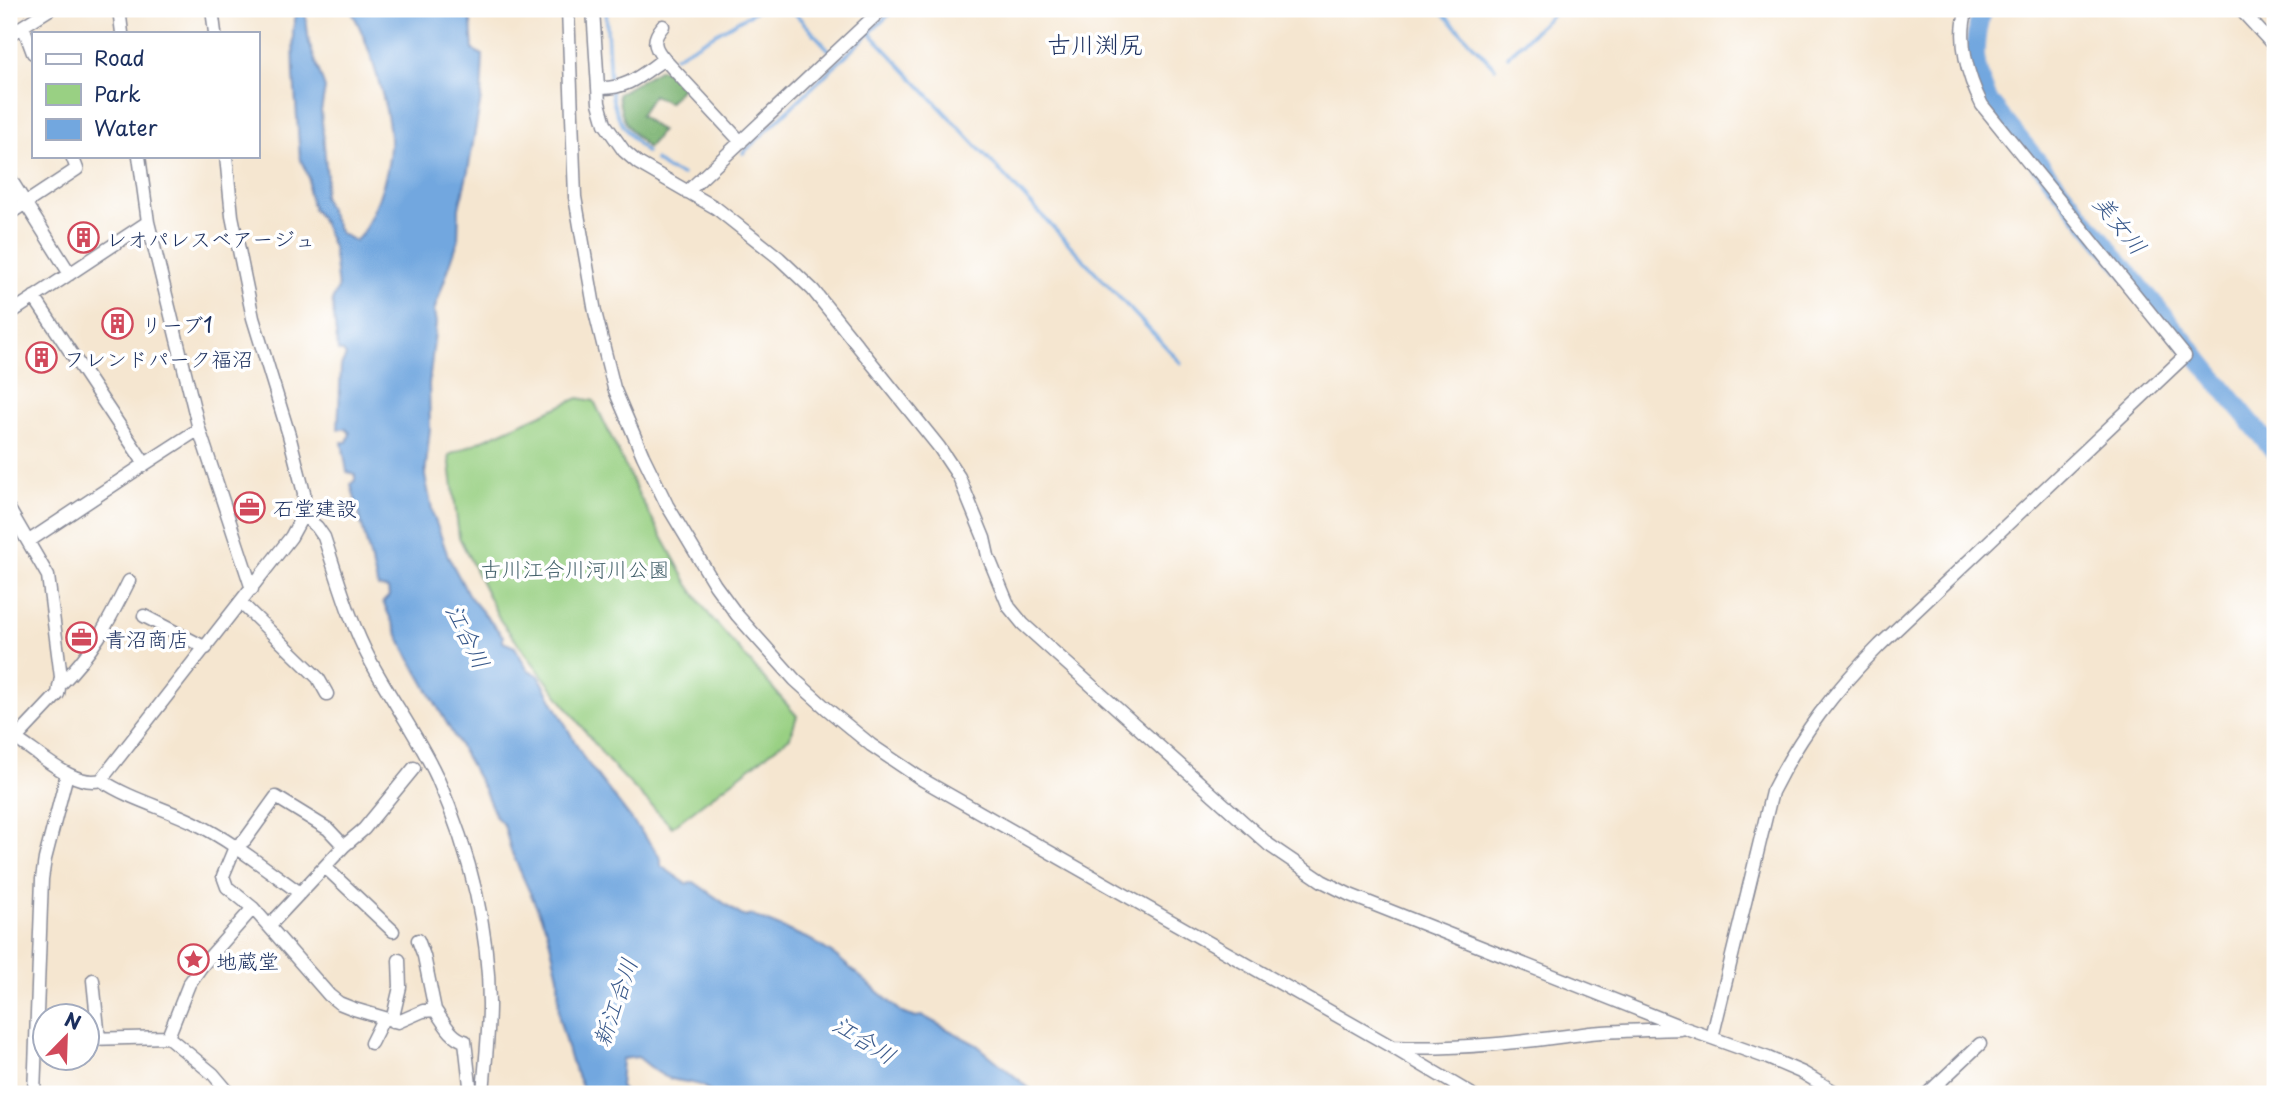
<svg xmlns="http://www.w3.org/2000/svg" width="2284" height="1103" font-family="'Playpen Sans','Klee One',sans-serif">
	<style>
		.green { fill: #99d083; stroke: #5a8070; stroke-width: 2 }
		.forest { fill: #7ab271; stroke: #4a7068; stroke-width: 2 }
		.water { fill: #72a7df; stroke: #466b9e; stroke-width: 2 }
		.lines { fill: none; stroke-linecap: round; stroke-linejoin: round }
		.stream { stroke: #72a7df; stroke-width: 3.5 }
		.river { stroke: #72a7df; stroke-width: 19 }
		.minor-casing { stroke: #888a97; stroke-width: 15 }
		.minor { stroke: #fff; stroke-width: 12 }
		.labels { text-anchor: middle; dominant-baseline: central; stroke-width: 7; stroke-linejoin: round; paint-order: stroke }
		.poi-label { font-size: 21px; fill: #1b2f5e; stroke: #fff; text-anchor: start }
		.park-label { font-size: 21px; fill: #415f69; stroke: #fff }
		.water-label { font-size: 23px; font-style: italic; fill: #39598b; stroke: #fff }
		.quarter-label { font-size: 24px; fill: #1b2f5e; stroke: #fff }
	</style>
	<rect width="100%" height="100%" fill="#fff"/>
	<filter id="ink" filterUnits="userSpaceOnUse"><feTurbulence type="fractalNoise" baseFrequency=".0143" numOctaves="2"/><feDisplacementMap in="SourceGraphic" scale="14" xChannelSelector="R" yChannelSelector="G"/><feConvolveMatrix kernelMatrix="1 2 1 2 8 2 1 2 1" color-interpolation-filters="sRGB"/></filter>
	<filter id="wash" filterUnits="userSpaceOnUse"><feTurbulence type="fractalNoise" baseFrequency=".00686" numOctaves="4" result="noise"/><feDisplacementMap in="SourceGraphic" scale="28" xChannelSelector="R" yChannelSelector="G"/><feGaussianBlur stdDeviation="1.57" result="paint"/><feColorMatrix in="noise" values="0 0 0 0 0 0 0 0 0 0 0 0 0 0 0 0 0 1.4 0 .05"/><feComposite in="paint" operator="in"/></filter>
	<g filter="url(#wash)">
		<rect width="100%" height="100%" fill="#f5e6d0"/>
		<path class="green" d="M 578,398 L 594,401 L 639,495 L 688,584 L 710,616 L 797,716 L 790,737 L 672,827 L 608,761 L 500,620 L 459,537 L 449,455 Z"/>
		<path class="forest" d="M 660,69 L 667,71 L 682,87 L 669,103 L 653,95 L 640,115 L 661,131 L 648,148 C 629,131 621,121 618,94 Z"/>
		<path class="water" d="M 297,9 L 305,9 L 309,43 L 325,88 L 321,111 L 327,178 L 323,196 L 340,233 L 355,241 C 364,234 367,224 372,214 C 381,195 389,169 390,147 C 392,115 367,36 350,9 L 470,9 L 473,50 L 483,55 L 481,98 L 468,171 L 459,208 L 458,241 L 434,311 L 436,323 L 429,384 L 430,428 L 425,476 L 433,514 L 448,556 L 469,596 L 503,636 L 503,642 L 515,647 L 527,669 L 539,676 L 583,757 L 656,851 L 661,859 L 661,866 L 687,884 L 694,882 L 741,915 L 746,917 L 751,915 L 811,940 L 836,956 L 904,1014 L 914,1017 L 923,1016 L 977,1045 L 1036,1094 L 712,1094 C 701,1081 686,1083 671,1079 C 659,1076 647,1064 638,1057 L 622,1059 L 620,1087 L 626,1094 L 585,1094 L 570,1059 L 559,1018 L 558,976 L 547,930 L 511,851 L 504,825 L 496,817 L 484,789 L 403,646 L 383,602 L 389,596 L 388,589 L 378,587 L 351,484 L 355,480 L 355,474 L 347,472 L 342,442 L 347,442 L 350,433 L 346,429 L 338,429 L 341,366 L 346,356 L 343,352 L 338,351 L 332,301 L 338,288 L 333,247 L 321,219 L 313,209 L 308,191 L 309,178 L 300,158 L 294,76 L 293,31 Z"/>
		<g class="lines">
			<path class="stream" d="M 606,9 L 610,84
				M 791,9 L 830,51
				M 1439,9 L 1495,68
				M 870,33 L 1181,363
				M 1508,56 L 1558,9
				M 675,57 L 759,9
				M 611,91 C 615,118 627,134 646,152
				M 743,153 L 895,9
				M 655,160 L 667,169 L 682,175"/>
			<path class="river" d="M 1982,9 C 1972,47 1972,67 1990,103 L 2275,452"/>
		</g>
	</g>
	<g filter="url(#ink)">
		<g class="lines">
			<defs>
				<path id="minor" d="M 119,9 L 122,33
					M 212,9 L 215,33
					M 568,9 L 575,197 L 595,312 L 614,388 L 643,456 L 667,505 L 715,585 L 737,615 L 795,680 L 826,708 L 871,745 L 923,780 L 1387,1044 L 1471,1094
					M 593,9 L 599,103 L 605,124 L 624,151 L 638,163 L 716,208 L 779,258 L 813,290 L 939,447 L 959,477 L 984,538 L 988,556 L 1009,607 L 1023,624 L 1269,845 L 1322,881 L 1350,895 L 1687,1029 L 1768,1058 L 1803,1073 L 1838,1094
					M 2240,9 L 2275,47
					M 23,26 L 50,9
					M 663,26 C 652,39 653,46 664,59
					M 9,35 L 23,26 L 33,53
					M 599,88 C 628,89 641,75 664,59 L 741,142
					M 139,156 L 148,222 L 199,429 L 252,589
					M 9,177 L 70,274
					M 687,192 L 882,9
					M 9,214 L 77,169 L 72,156
					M 9,314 L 148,222
					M 145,464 L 199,429
					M 9,509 L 48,576 L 61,677 L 58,694 L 9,746
					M 303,515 L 317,527 L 324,537 C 338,579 350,623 371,662 C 392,701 418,736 437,777 C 468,848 489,927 489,1004 C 489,1034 485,1064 483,1094
					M 29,541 L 145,464 L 34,297
					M 241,603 L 318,678 L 327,694
					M 144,616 L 206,648
					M 59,686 C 94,651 107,625 129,581
					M 9,735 C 35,748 71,788 101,780 L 291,537 L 303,515 L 304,493 L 289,435 L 253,318 L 232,216 L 226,156
					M 414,768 L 364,829 L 344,846 L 328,829 L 276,797 L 245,840 L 235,847 L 223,876 L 227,887 L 253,908 L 329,995 L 339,1003 L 354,1009 L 398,1022 L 423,1011 L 435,1010 C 443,1021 451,1038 465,1041 L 471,1094
					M 101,780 C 129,799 165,808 195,823 C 233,842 266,869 300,893
					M 325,867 L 393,931
					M 269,926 L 344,846
					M 418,940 L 424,956 L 435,1010
					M 93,980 L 99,1039
					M 392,1021 L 400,987 L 399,960
					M 168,1037 L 189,984 L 201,967 L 253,908
					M 1712,1038 L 1772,792 C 1801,734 1834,691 1880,645 L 2185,356 L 1982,105 C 1968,77 1957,40 1967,9
					M 88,1039 L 168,1037 L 213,1074 L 230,1094
					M 371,1043 L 383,1019
					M 1392,1047 C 1461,1050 1522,1042 1590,1033 C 1620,1030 1651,1030 1681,1029
					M 34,1094 L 42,879 L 45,859 L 67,774
					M 1927,1094 L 1980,1044"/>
			</defs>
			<use href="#minor" class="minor-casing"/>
			<use href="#minor" class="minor"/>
		</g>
	</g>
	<defs>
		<symbol id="building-ring" viewBox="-11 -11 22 22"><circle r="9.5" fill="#fff" stroke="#d1495b" stroke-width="1.5"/><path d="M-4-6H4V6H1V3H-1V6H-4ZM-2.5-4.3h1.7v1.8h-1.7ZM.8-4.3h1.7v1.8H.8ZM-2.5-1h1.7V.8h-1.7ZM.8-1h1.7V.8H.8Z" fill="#d1495b"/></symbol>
		<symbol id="office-ring" viewBox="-11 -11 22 22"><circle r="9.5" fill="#fff" stroke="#d1495b" stroke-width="1.5"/><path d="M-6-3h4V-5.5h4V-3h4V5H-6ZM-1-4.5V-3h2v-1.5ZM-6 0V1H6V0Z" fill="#d1495b"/></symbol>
		<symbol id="sight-ring" viewBox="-11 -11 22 22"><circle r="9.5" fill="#fff" stroke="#d1495b" stroke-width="1.5"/><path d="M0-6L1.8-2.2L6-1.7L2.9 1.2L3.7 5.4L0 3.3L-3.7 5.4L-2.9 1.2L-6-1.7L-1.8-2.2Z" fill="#d1495b"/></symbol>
	</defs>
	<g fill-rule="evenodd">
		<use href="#building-ring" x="66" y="220" width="35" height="35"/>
		<use href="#building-ring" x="100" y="306" width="35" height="35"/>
		<use href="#building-ring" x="24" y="340" width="35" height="35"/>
		<use href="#office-ring" x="232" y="490" width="35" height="35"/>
		<use href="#office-ring" x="64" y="620" width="35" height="35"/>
		<use href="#sight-ring" x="176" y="942" width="35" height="35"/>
	</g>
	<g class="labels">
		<g class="poi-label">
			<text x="106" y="238">レオパレスベアージュ</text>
			<text x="141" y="324">リーブ1</text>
			<text x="64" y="358">フレンドパーク福沼</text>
			<text x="273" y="507">石堂建設</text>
			<text x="105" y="638">青沼商店</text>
			<text x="216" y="960">地蔵堂</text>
		</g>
		<g class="park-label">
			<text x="575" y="568">古川江合川河川公園</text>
		</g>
		<g class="water-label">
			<text transform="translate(2121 224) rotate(51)">美女川</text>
			<text transform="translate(469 636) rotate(64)">江合川</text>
			<text transform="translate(614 1002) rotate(-71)">新江合川</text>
			<text transform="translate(865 1039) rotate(32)">江合川</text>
		</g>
		<g class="quarter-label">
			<text x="1095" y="43">古川渕尻</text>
		</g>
	</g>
	<rect width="2284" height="1103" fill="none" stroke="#fff" stroke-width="35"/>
	<rect x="32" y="32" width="228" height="126" fill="#ffffff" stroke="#a4acbf" stroke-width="2"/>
	<rect x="46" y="54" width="35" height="10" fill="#ffffff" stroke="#a4acbf" stroke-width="2"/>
	<text x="94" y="66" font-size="21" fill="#1b2f5e">Road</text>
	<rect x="46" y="84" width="35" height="21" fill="#99d083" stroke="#a4acbf" stroke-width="2"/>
	<text x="94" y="102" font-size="21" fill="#1b2f5e">Park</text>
	<rect x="46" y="119" width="35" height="21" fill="#72a7df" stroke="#a4acbf" stroke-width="2"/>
	<text x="94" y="136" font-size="21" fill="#1b2f5e">Water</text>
	<g transform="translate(66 1037) rotate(23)"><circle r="33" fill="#ffffff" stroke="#a4acbf" stroke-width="2"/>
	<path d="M0-5L12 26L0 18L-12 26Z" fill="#d1495b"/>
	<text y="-10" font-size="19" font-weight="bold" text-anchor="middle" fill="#1b2f5e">N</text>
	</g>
</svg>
